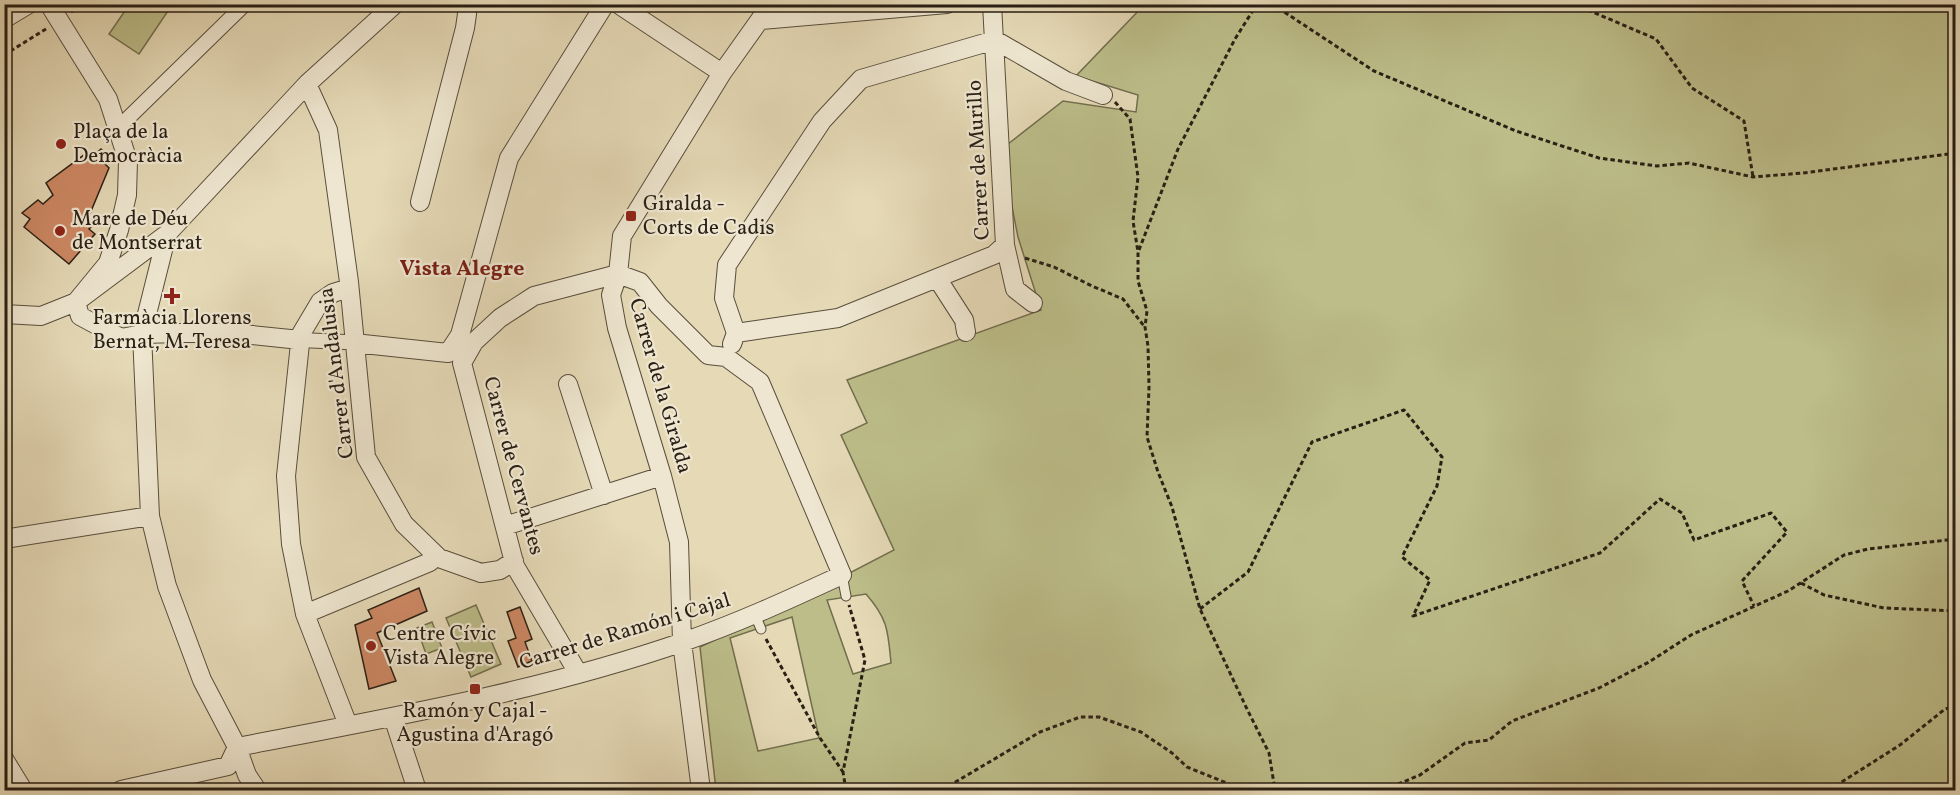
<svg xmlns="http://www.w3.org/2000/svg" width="1960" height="795" font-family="Vollkorn,serif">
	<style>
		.green { fill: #bcbd89; stroke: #726e4e; stroke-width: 1.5; fill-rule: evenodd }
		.building { fill: #cd8864; stroke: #291f14; stroke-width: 1.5 }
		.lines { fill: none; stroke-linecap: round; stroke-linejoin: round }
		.service-casing { stroke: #584e3c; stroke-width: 11 }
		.pedestrian-casing { stroke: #584e3c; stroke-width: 16 }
		.minor-casing { stroke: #584e3c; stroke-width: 20 }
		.path { stroke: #291f14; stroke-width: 3; stroke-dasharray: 4.5 3; stroke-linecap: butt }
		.service { stroke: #eee6d0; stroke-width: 9 }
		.pedestrian { stroke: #eee6d0; stroke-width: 14 }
		.minor { stroke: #eee6d0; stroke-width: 18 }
		.poi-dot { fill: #8f2418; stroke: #eee6d0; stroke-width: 2 }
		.labels { text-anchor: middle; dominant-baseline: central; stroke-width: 4.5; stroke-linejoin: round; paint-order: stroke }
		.poi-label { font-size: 21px; fill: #291f14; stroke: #eee6d0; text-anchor: start }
		.street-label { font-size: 21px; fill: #291f14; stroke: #eee6d0 }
		.neighbourhood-label { font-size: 22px; font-weight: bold; fill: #7a1f14; stroke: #eee6d0 }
	</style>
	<rect width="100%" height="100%" fill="#e5d9b6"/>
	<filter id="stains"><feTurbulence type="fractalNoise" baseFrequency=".00333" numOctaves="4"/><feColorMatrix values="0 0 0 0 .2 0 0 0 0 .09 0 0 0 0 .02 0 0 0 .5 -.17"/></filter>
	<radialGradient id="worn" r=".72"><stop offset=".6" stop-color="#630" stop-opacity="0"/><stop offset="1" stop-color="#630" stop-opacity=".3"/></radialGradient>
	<path class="green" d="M 129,5 L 172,5 L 139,54 L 109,34 Z
		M 1144,5 L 1955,5 L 1955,790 L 716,790 L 700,647 L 794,602 L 894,550 L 841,435 L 867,423 L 847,380 L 1041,310 L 1018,237 L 1010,197 L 1008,144 L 1063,101 L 1136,112 L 1138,95 L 1076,76 ZM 866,594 C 888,619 888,631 891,663 L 853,674 L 827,600 ZM 792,617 L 819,738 L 758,751 L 730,638 Z
		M 476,605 L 501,664 L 471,677 L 446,618 Z
		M 432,622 L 442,648 L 426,654 L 417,628 Z"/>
	<path class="building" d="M 101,149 L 109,157 L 104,163 L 109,168 L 89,216 L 97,221 L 89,229 L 95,234 L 69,264 L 24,227 L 30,219 L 22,213 L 38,200 L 43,204 L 53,195 L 46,183 L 88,152 L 94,155 Z
		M 419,588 L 427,611 L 377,633 L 396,681 L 369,689 L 355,625 L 372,618 L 368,610 Z
		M 520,607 L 532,639 L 525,642 L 532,661 L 518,667 L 508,641 L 516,638 L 507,612 Z"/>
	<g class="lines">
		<defs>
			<path id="service" d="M 842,575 L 846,596
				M 755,615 L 761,629"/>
			<path id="pedestrian" d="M 118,128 L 245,4
				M 300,340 L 345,342"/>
			<path id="minor" d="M 618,4 L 722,73
				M 992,4 L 1005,245 L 1015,289 L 1033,303
				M 4,19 L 29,4
				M 761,20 L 947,4
				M 307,84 L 328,130 L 349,282 L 366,457 L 404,524 L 439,558 L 481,573 L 500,570 L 514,561
				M 420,202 L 465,28 L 467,14 L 466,4
				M 167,234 L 142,334 L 150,516 L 167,586 L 202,680 L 237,747 L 247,775 L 257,790
				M 937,278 L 964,320 L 966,332
				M 76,302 L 167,234 L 307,84 L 395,4
				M 76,302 L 80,316 L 121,338 L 142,334 L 180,333 L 233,333 L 300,340
				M 4,314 L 41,316 L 76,302 L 108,263 L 119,230 L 127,195 L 128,161 L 108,99 L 49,4
				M 736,333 L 724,298 L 727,265 L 822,121 L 861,79 L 995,40 L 1066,81 L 1103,95
				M 354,343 L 448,353 L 460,335 L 509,158 L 605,4
				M 732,344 L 736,333 L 838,318 L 994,255 L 1005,245
				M 568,384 L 604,495
				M 505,526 L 662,476
				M 4,539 L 150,516
				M 305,614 L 430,562
				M 393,717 L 417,790
				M 348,725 L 305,614 L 291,544 L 286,476 L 301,334 L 320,302 L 333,293 L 349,288
				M 237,747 C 387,718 538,692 683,642 C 738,623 790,599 842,575 L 760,382 L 726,357 L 708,355 L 659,306 L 640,282 L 618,274 L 534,296 L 500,318 L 474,342 L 462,363 L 515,566 L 578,673
				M 4,759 L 23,790
				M 121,790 L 228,766 L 237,747
				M 701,790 L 682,642 L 679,542 L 662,476 L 617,328 L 611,295 L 618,274 L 622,236 L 722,73 L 771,4"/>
		</defs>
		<use href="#service" class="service-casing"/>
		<use href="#pedestrian" class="pedestrian-casing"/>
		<use href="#minor" class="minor-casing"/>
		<path class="path" d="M 1272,4 L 1374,71 L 1516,131 L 1599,158 L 1657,166 L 1689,163 L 1753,177 L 1803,173 L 1956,153
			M 1574,4 L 1656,39 L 1692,88 L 1744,121 L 1753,177
			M 71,12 L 83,4
			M 4,55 L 46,29
			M 1115,102 L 1130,119 L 1138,177 L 1133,221 L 1138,252 L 1138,281 L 1147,311 L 1145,327 L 1148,346 L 1149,387 L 1147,437 L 1158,472 L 1172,507 L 1200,609 L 1246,707 L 1269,753 L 1275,790
			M 1139,250 L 1178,149 L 1235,39 L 1257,4
			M 1025,258 L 1054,267 L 1092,286 L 1123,299 L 1144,326
			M 1801,583 L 1824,595 L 1884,608 L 1956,611
			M 1200,609 L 1248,572 L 1312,442 L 1404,410 L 1442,457 L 1437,486 L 1402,557 L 1430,580 L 1413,616 L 1600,553 L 1660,499 L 1682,513 L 1694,540 L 1771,513 L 1787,532 L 1742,581 L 1754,606
			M 766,639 L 820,738 L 843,772
			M 846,790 L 843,772 L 865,660 L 849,605
			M 942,790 L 1040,732 L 1080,717 L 1099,717 L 1141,732 L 1172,753 L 1187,767 L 1244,790
			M 1384,790 L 1420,775 L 1465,743 L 1489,740 L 1512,721 L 1599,688 L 1649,662 L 1691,635 L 1788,591 L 1844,555 L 1868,549 L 1956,539
			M 1829,790 L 1900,745 L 1945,709 L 1956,706"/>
		<use href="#service" class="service"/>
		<use href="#pedestrian" class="pedestrian"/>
		<use href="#minor" class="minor"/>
	</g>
	<g class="poi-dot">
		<circle cx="61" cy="144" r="6"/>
		<rect x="625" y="210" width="12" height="12" rx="3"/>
		<circle cx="60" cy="231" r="6"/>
		<path d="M169 287h6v6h6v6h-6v6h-6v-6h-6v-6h6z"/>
		<circle cx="371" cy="646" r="6"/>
		<rect x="469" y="683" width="12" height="12" rx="3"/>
	</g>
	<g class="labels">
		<g class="poi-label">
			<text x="73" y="132">Plaça de la<tspan x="73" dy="24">Democràcia</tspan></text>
			<text x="643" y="204">Giralda -<tspan x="643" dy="24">Corts de Cadis</tspan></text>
			<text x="72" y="219">Mare de Déu<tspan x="72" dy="24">de Montserrat</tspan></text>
			<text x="172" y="318" text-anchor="middle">Farmàcia Llorens<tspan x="172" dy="24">Bernat, M. Teresa</tspan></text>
			<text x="383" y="634">Centre Cívic<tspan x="383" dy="24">Vista Alegre</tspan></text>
			<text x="475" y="711" text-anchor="middle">Ramón y Cajal -<tspan x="475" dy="24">Agustina d'Aragó</tspan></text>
		</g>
		<g class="street-label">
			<text transform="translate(979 160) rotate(-93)">Carrer de Murillo</text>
			<text transform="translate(337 373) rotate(-97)">Carrer d'Andalusia</text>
			<text transform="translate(660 386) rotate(74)">Carrer de la Giralda</text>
			<text transform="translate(513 466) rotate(75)">Carrer de Cervantes</text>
			<text transform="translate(625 632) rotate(-17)">Carrer de Ramón i Cajal</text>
		</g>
		<g class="neighbourhood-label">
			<text x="462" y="269">Vista Alegre</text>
		</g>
	</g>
	<rect width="1960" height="795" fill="none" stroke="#e5d9b6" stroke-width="24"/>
	<rect x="6" y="6" width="1948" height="783" fill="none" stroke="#291f14" stroke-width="3"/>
	<rect x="12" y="12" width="1936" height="771" fill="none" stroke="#291f14" stroke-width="1.5"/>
	<rect width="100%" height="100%" filter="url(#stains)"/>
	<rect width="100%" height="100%" fill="url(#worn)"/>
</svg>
